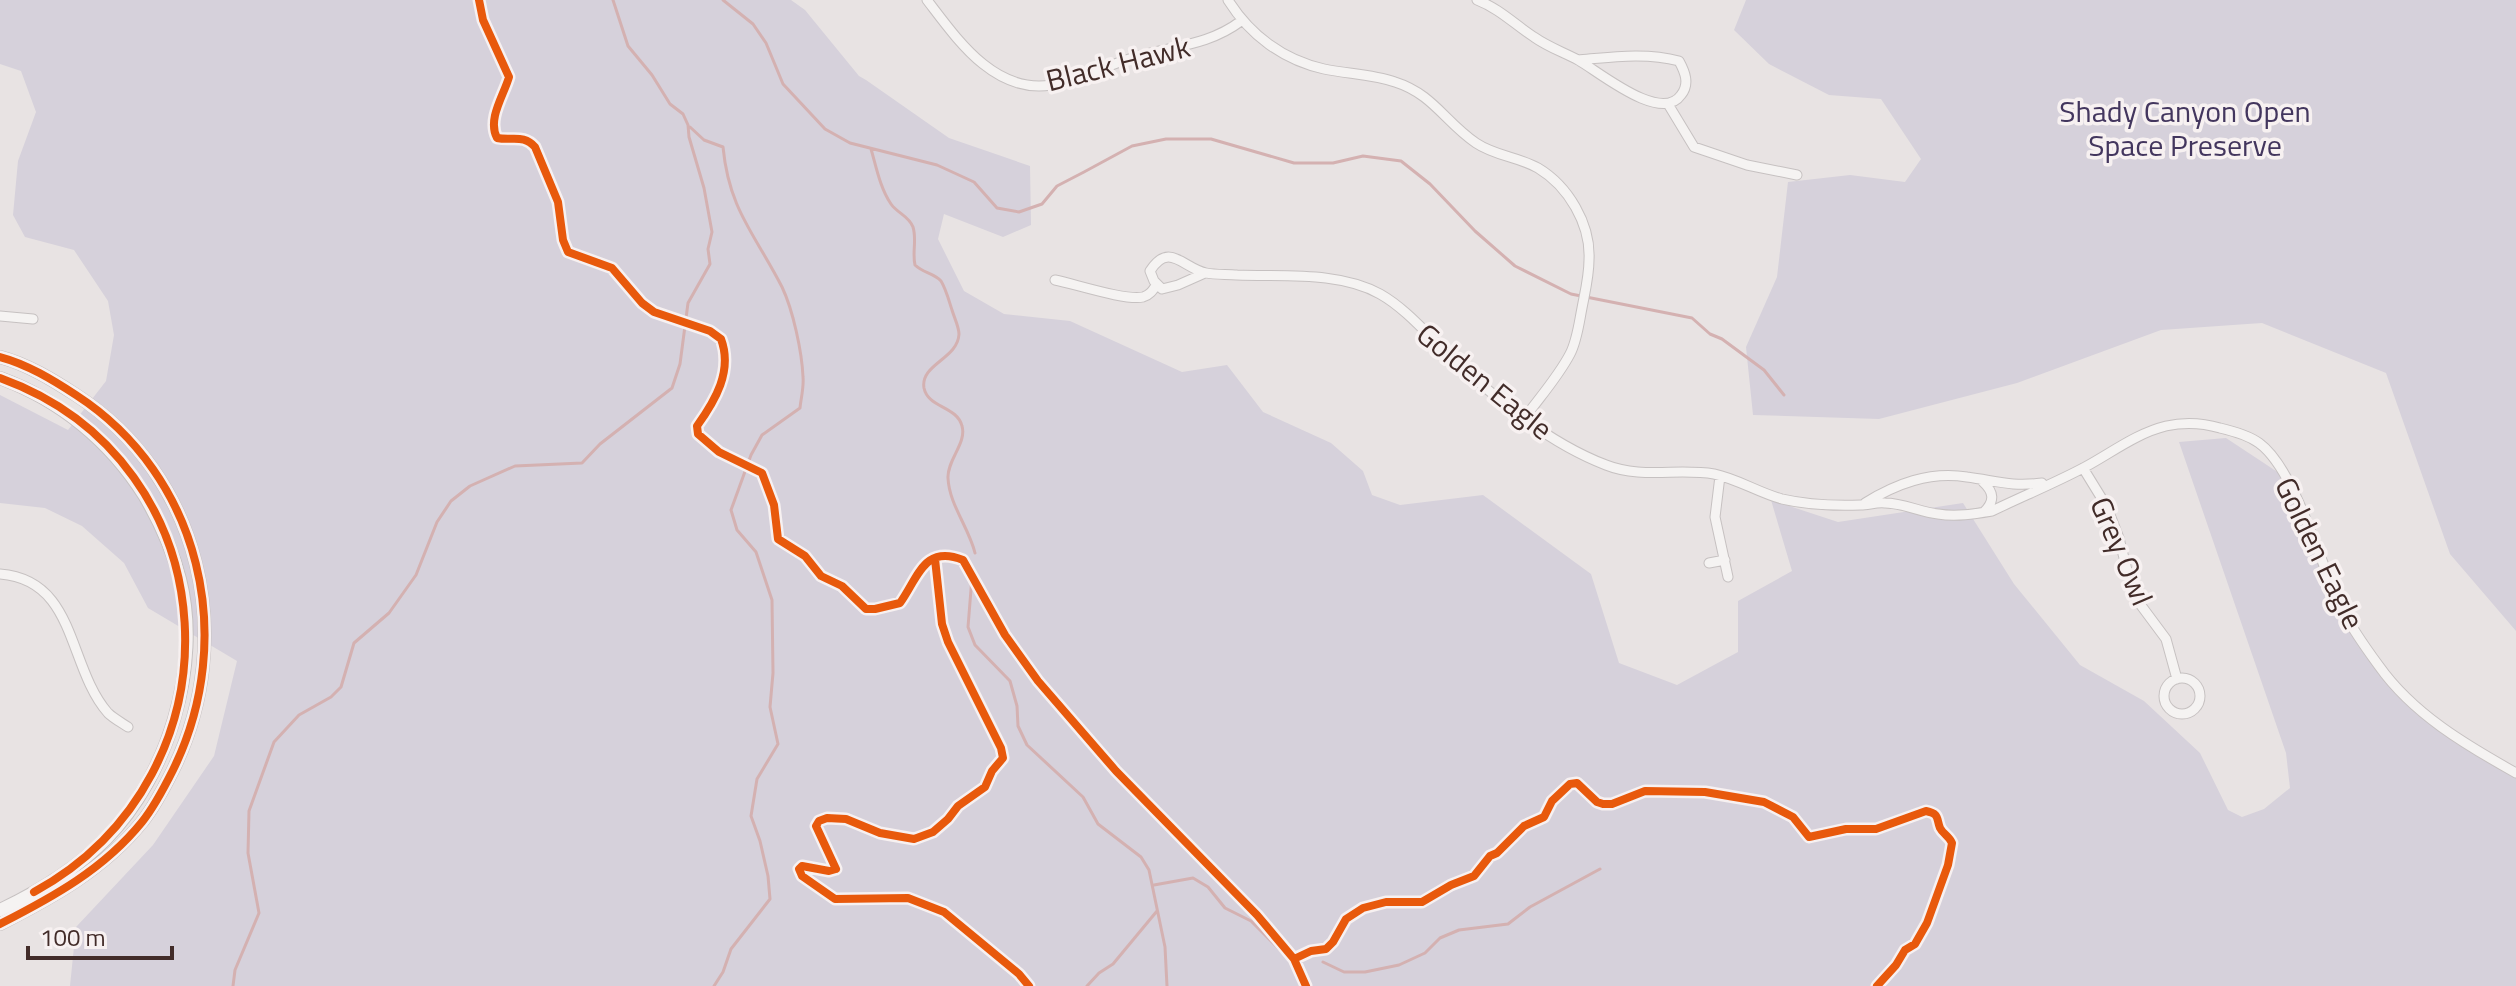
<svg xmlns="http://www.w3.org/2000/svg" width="2516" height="986" font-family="'Titillium Web',sans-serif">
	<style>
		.green { fill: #d6d1db }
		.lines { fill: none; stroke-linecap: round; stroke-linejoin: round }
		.stream { stroke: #d4b1b1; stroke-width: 3 }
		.minor-casing { stroke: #c6c1c1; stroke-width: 11 }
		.tertiary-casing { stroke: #c6c1c1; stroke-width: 14 }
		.minor { stroke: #f5f3f2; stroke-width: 9 }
		.tertiary { stroke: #f5f3f2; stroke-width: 12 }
		.cycleway-casing { stroke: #f7f1f1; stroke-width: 13 }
		.cycleway { stroke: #e8590c; stroke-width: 8 }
		.labels { text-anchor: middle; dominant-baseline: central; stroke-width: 7; stroke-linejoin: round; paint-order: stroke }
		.street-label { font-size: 30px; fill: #422c29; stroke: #f7f1f1 }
		.park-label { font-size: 30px; fill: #43365e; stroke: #f7f1f1 }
	</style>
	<rect width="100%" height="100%" fill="#e8e3e3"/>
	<path class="green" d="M 0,0 L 791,0 L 805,10 L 859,76 L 866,80 L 949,138 L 1030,166 L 1031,225 L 1003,237 L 944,214 L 938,239 L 964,291 L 1004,314 L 1070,321 L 1182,372 L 1227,365 L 1263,412 L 1331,443 L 1363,471 L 1372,495 L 1400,505 L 1483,495 L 1591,574 L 1619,663 L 1677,685 L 1738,652 L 1738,601 L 1792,571 L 1771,500 L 1838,522 L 1963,503 L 2014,584 L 2080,665 L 2144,701 L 2200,753 L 2228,810 L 2242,817 L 2264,809 L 2290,788 L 2286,753 L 2179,442 L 2226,438 L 2279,473 L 2319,565 L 2367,658 L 2442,728 L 2516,773 L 2516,986 L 70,986 L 76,927 L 153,845 L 214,756 L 237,661 L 148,608 L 124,563 L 82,526 L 45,508 L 0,503 L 0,395 L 68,430 L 106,381 L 114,335 L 108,301 L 74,250 L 25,237 L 13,215 L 18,161 L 36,112 L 21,71 L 0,64 Z
		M 1746,0 L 2516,0 L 2516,631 L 2450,554 L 2386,373 L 2262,323 L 2161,330 L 2017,383 L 1879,419 L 1753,415 L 1746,347 L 1777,277 L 1788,182 L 1850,175 L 1905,182 L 1921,159 L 1881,99 L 1829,95 L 1769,64 L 1734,30 Z"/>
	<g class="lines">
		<path class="stream" d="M 723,0 L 753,24 L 766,43 L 783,84 L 825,129 L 850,143 L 937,165 L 974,182 L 997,208 L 1019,212 L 1042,204 L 1057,186 L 1084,172 L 1132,146 L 1166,139 L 1211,139 L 1294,163 L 1333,163 L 1363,156 L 1401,161 L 1430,184 L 1475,231 L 1515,266 L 1571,294 L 1692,318 L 1710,334 L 1722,339 L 1764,370 L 1784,395
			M 690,127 L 704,140 L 723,147 C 729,210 755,234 782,287 C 793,310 802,352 803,377 C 804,387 801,398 800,408 L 762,435 L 751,455 L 731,510 L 737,530 L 756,552 L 772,600 L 773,673 L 770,707 L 778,744 L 757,779 L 751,816 L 760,841 L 768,876 L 770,899 L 731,949 L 723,972 L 714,986
			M 871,149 C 876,166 880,188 891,204 C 897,213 909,216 913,227 C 917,240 912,252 915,265 C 923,273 934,273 941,281 C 946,289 949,301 952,310 C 954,317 959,327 959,334 C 958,359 920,364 924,388 C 928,408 957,406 962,426 C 967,443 947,460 948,478 C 949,504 969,528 975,553
			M 972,577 L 968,627 L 975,645 L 1010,681 L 1017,706 L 1018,726 L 1027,745 L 1083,797 L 1098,824 L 1141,857 L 1149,870 L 1165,947 L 1167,986
			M 1154,885 L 1193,878 L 1208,887 L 1225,908 L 1251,921 L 1284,954
			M 1323,962 L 1344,972 L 1365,972 L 1399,965 L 1425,953 L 1440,938 L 1459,930 L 1508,924 L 1530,907 L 1600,869
			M 233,986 L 235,970 L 259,913 L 248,853 L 249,811 L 274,742 L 299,715 L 331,697 L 341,687 L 354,643 L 389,613 L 416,575 L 437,522 L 451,501 L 470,486 L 515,466 L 582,463 L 600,444 L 672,388 L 680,364 L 688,303 L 710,264 L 708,249 L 712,232 L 704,188 L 689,137 L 688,125 L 683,114 L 670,104 L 652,75 L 628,46 L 613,0
			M 1087,986 L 1099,973 L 1113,964 L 1157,911"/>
		<defs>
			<path id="minor" d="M 927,0 C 957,39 994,94 1051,85 C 1080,80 1105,66 1132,58 C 1171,46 1208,46 1241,21
				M 1228,0 C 1250,35 1283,60 1324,69 C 1348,74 1372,74 1395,82 C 1433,94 1445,122 1476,143 C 1495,156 1519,157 1538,168 C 1568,186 1591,224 1589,260 C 1589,276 1585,292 1582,308 C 1579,323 1577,341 1570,354 C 1558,377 1539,398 1524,419
				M 1477,0 C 1500,9 1514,24 1534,37 C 1548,47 1563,52 1578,60 C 1598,71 1661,124 1681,95 C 1690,84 1685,72 1679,61 C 1646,52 1612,57 1578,60
				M 1668,104 L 1694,147 L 1747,165 L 1797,175
				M 1205,273 L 1178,285 L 1162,289 L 1154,281 L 1150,271 C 1169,241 1183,268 1206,273 C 1216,275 1227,274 1237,275 C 1282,277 1339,271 1380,294 C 1405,308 1427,334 1448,354 C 1494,397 1546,442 1606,465 C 1641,479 1678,468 1714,474 C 1738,479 1759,493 1782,499 C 1808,505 1834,506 1861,505 C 1868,505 1877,502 1885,503 C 1903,503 1920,512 1938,514 C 1956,517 1974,514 1992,511 C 2023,496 2055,483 2085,467 C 2111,453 2137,433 2166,426 C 2184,422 2203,423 2220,428 C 2233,431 2248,435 2259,443 C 2295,469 2320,563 2340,605 C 2350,626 2365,647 2379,666 C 2413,714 2466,745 2516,773
				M 1055,280 C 1075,284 1126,301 1143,297 C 1150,295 1153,290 1157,284
				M 0,316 L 33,319
				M 2083,468 L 2107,507 L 2119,538 L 2131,586 L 2137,600 L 2166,639 L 2177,679
				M 1720,476 L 1715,517 L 1728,577
				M 1983,482 C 1994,492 1995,501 1984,512
				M 1865,503 C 1896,484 1929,471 1967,477 C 1997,481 2011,487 2042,483
				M 1709,563 L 1725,560
				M 0,574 C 77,580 67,666 108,713 C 113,718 122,723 128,727
				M2164 696a18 18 0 1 1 36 0a18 18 0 1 1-36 0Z"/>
			<path id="tertiary" d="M 0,357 C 27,364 53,380 76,395 C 201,476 238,638 173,770 C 164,788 154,807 142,822 C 104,869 53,897 0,924
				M 0,378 C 60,400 110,441 144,495 C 160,522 172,548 180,579 C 202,665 168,776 106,839 C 76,869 38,892 0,910"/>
		</defs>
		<use href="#minor" class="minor-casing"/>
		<use href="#tertiary" class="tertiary-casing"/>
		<use href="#minor" class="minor"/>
		<use href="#tertiary" class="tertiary"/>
		<defs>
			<path id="cycleway" d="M 479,0 L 483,20 L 509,77 C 504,95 487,119 497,138 C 512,141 524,134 535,147 L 558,202 L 563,240 L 568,252 L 612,268 L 642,303 L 654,312 L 710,331 L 721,339 C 733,371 715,401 697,426 L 698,434 L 719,452 L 762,473 L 774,505 L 778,539 L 805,556 L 821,576 L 842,586 L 866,609 L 875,609 L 900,603 C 918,578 924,544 963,560 L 1005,635 L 1038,681 L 1116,771 L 1257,915 L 1294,959 L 1306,986
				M 0,357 C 27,364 53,380 76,395 C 201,476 238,638 173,770 C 164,788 154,807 142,822 C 104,869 53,897 0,924
				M 0,378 C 233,462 248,775 34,892
				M 935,559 L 942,624 L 948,642 L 1001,748 L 1003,758 L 992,771 L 985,787 L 958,806 L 948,819 L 933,832 L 914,839 L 880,833 L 846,819 L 827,818 L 819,821 L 816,826 L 836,869 L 829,871 L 802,866 L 799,869 L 802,876 L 835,899 L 908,898 L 944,912 L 1019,974 L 1029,986
				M 1294,959 L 1311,951 L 1326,949 L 1333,942 L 1346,919 L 1363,908 L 1386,902 L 1422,902 L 1451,885 L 1474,876 L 1490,856 L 1497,853 L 1524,826 L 1544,817 L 1552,801 L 1570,784 L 1577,783 L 1597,802 L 1603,804 L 1612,804 L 1645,791 L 1705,792 L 1764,802 L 1793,817 L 1809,837 L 1846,829 L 1876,829 L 1926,811 C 1940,814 1936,818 1940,828 C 1943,834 1949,836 1952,843 L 1948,865 L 1927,923 L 1915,944 L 1905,950 L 1896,965 L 1877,986"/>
		</defs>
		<use href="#cycleway" class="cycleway-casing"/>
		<use href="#cycleway" class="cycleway"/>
	</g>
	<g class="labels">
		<g class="street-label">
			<text transform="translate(1118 63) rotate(-14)">Black Hawk</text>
			<text transform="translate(1485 381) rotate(39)">Golden Eagle</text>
			<text transform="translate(2122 551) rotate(67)">Grey Owl</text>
			<text transform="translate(2320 553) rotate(64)">Golden Eagle</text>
		</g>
		<g class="park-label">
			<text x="2185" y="111">Shady Canyon Open<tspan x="2185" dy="34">Space Preserve</tspan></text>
		</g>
	</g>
	<path d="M28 946v12h144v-12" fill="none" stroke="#422c29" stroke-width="4"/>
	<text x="40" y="946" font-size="24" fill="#422c29" stroke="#f7f1f1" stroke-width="6" paint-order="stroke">100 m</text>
</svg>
